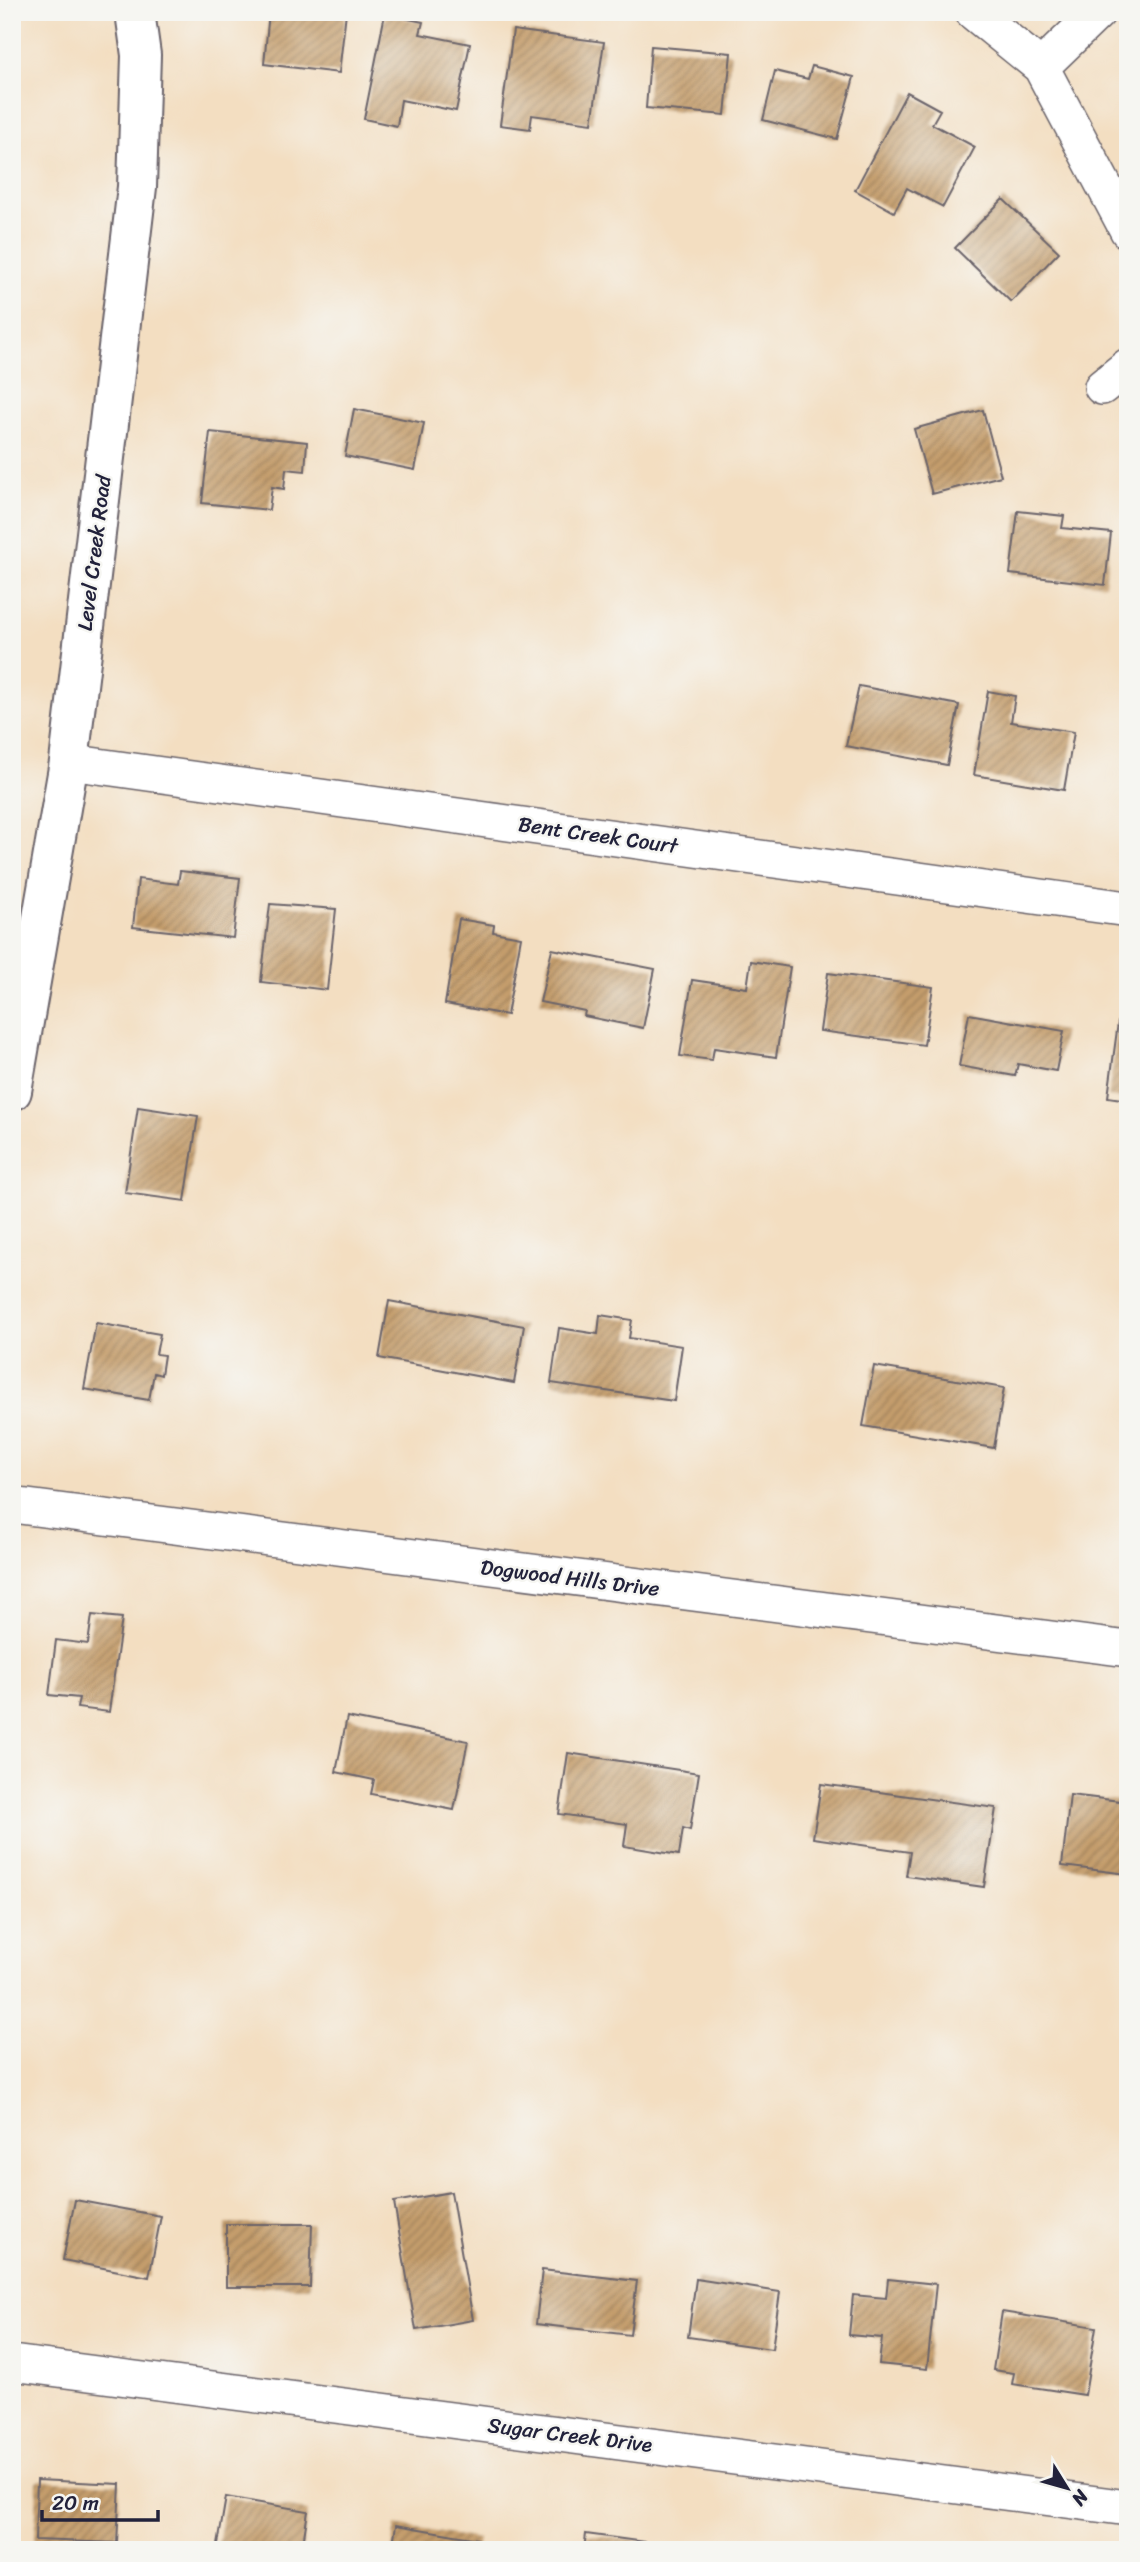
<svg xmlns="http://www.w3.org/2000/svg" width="1140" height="2562" font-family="Sriracha,sans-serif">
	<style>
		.building { fill: url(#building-hatch) }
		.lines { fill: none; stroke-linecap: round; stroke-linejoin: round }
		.minor-casing { stroke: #6b646a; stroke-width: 38 }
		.tertiary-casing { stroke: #6b646a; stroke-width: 42 }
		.minor { stroke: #fff; stroke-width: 35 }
		.tertiary { stroke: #fff; stroke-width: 38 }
		.labels { text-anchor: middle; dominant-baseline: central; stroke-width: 5; stroke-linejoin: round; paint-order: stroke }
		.street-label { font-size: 21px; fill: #22223b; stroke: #f6f6f2 }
	</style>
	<defs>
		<pattern id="building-hatch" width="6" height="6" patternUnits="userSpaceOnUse" patternTransform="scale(1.75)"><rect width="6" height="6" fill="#c49d6c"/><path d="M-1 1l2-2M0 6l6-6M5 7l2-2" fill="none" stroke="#9f805a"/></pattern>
	</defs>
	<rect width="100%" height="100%" fill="#f6f6f2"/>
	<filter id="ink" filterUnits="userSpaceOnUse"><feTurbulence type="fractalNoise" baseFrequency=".0143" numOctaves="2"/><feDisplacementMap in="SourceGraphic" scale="14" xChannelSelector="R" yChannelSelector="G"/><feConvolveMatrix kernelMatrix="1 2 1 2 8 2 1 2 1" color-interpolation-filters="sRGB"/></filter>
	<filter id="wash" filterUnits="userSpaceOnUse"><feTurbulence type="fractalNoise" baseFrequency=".00686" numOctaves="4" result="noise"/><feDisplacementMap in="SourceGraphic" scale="28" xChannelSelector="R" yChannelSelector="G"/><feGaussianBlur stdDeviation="1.57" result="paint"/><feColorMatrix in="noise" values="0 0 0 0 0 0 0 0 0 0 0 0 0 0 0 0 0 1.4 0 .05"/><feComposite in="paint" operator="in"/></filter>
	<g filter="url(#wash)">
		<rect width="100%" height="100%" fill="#f3dec1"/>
		<g id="blocks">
			<path class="building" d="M 269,12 L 346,12 L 339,73 L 264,64 Z
				M 385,14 L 423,22 L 420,34 L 470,44 L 456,111 L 401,100 L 397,126 L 364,119 Z
				M 513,30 L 604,42 L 592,123 L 532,115 L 530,129 L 500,125 Z
				M 651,46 L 731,53 L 725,115 L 646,108 Z
				M 812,66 L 854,77 L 837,139 L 763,120 L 775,71 L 808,79 Z
				M 907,92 L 940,110 L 932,124 L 975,147 L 943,207 L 907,188 L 894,212 L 855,190 Z
				M 1003,199 L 1059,252 L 1011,302 L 955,248 Z
				M 354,409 L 424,423 L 415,470 L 345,456 Z
				M 983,410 L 1001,476 L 932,494 L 914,429 Z
				M 210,432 L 307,442 L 305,471 L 286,469 L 284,489 L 272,487 L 269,510 L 202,503 Z
				M 1018,511 L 1064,516 L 1062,528 L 1111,533 L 1105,585 L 1010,574 Z
				M 859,686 L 959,705 L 947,765 L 846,746 Z
				M 988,691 L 1015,696 L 1011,722 L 1074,732 L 1064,790 L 974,775 Z
				M 180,871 L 240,878 L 233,938 L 133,927 L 138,879 L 178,884 Z
				M 270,904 L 336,909 L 327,990 L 261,982 Z
				M 459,919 L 494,925 L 493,932 L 521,937 L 507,1015 L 445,1004 Z
				M 552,949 L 655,969 L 643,1028 L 584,1016 L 585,1011 L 540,1002 Z
				M 751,961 L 790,967 L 776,1057 L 714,1048 L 712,1060 L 680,1056 L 692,980 L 747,988 Z
				M 828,973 L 933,987 L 924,1045 L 820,1031 Z
				M 969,1014 L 1064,1031 L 1056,1071 L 1018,1064 L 1015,1076 L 959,1066 Z
				M 1119,1015 L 1128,1016 L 1128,1100 L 1108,1097 Z
				M 138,1107 L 198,1116 L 185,1201 L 125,1193 Z
				M 389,1301 L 524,1326 L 514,1383 L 379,1358 Z
				M 600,1315 L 632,1320 L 629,1338 L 682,1346 L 674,1401 L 551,1383 L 559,1328 L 598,1334 Z
				M 96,1323 L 160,1334 L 156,1354 L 164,1355 L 161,1375 L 154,1373 L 149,1400 L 84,1389 Z
				M 874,1366 L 1004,1388 L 994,1448 L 863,1426 Z
				M 92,1615 L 122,1618 L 109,1712 L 77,1708 L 79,1698 L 49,1695 L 56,1640 L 88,1644 Z
				M 347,1717 L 468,1741 L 454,1810 L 371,1794 L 374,1780 L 336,1772 Z
				M 568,1753 L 699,1773 L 690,1830 L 683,1828 L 679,1855 L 624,1846 L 627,1824 L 559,1814 Z
				M 821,1784 L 996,1808 L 984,1887 L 906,1876 L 910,1852 L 813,1838 Z
				M 1070,1795 L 1128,1802 L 1128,1874 L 1062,1866 Z
				M 451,2192 L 473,2320 L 416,2330 L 394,2202 Z
				M 75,2200 L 161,2216 L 149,2277 L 63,2260 Z
				M 226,2224 L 312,2224 L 310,2287 L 226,2287 Z
				M 542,2270 L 637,2281 L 630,2335 L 536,2324 Z
				M 696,2279 L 780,2292 L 772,2349 L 688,2337 Z
				M 888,2279 L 936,2284 L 927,2369 L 879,2364 L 882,2338 L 849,2335 L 853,2295 L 886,2298 Z
				M 1002,2312 L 1096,2327 L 1085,2395 L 1012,2384 L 1014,2373 L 993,2370 Z
				M 37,2480 L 120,2484 L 117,2543 L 35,2540 Z
				M 226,2497 L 308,2511 L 302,2550 L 217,2550 Z
				M 396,2525 L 478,2539 L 476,2550 L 392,2550 Z
				M 586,2534 L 645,2542 L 644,2550 L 584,2550 Z"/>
		</g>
	</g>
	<g filter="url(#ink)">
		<use href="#blocks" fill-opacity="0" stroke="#6b646a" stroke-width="2"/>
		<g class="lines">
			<defs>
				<path id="minor" d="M 973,12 L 1041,67 L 1128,231
					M 1041,67 L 1098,12
					M 1102,387 L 1128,366
					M 69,762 L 1128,909
					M 12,1505 L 1128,1649
					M 12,2363 L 1128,2508"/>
				<path id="tertiary" d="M 12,1091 L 69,762 L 137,187 L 141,55 L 135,12"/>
			</defs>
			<use href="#minor" class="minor-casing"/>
			<use href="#tertiary" class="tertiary-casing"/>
			<use href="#minor" class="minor"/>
			<use href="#tertiary" class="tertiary"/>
		</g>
	</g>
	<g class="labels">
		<g class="street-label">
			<text transform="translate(94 553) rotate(-83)">Level Creek Road</text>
			<text transform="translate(598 835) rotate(8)">Bent Creek Court</text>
			<text transform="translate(570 1578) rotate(7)">Dogwood Hills Drive</text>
			<text transform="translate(570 2435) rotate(7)">Sugar Creek Drive</text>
		</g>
	</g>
	<rect width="1140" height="2562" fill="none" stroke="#f6f6f2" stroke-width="42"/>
	<g transform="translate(1067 2488) rotate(127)" stroke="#f6f6f2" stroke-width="5" paint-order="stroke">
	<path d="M0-5L12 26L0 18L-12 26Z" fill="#22223b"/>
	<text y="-10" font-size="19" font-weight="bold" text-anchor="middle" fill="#22223b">N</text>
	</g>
	<path d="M42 2510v10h116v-10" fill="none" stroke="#22223b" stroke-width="3.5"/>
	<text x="52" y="2510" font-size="21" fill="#22223b" stroke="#f6f6f2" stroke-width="5" paint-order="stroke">20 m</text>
</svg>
